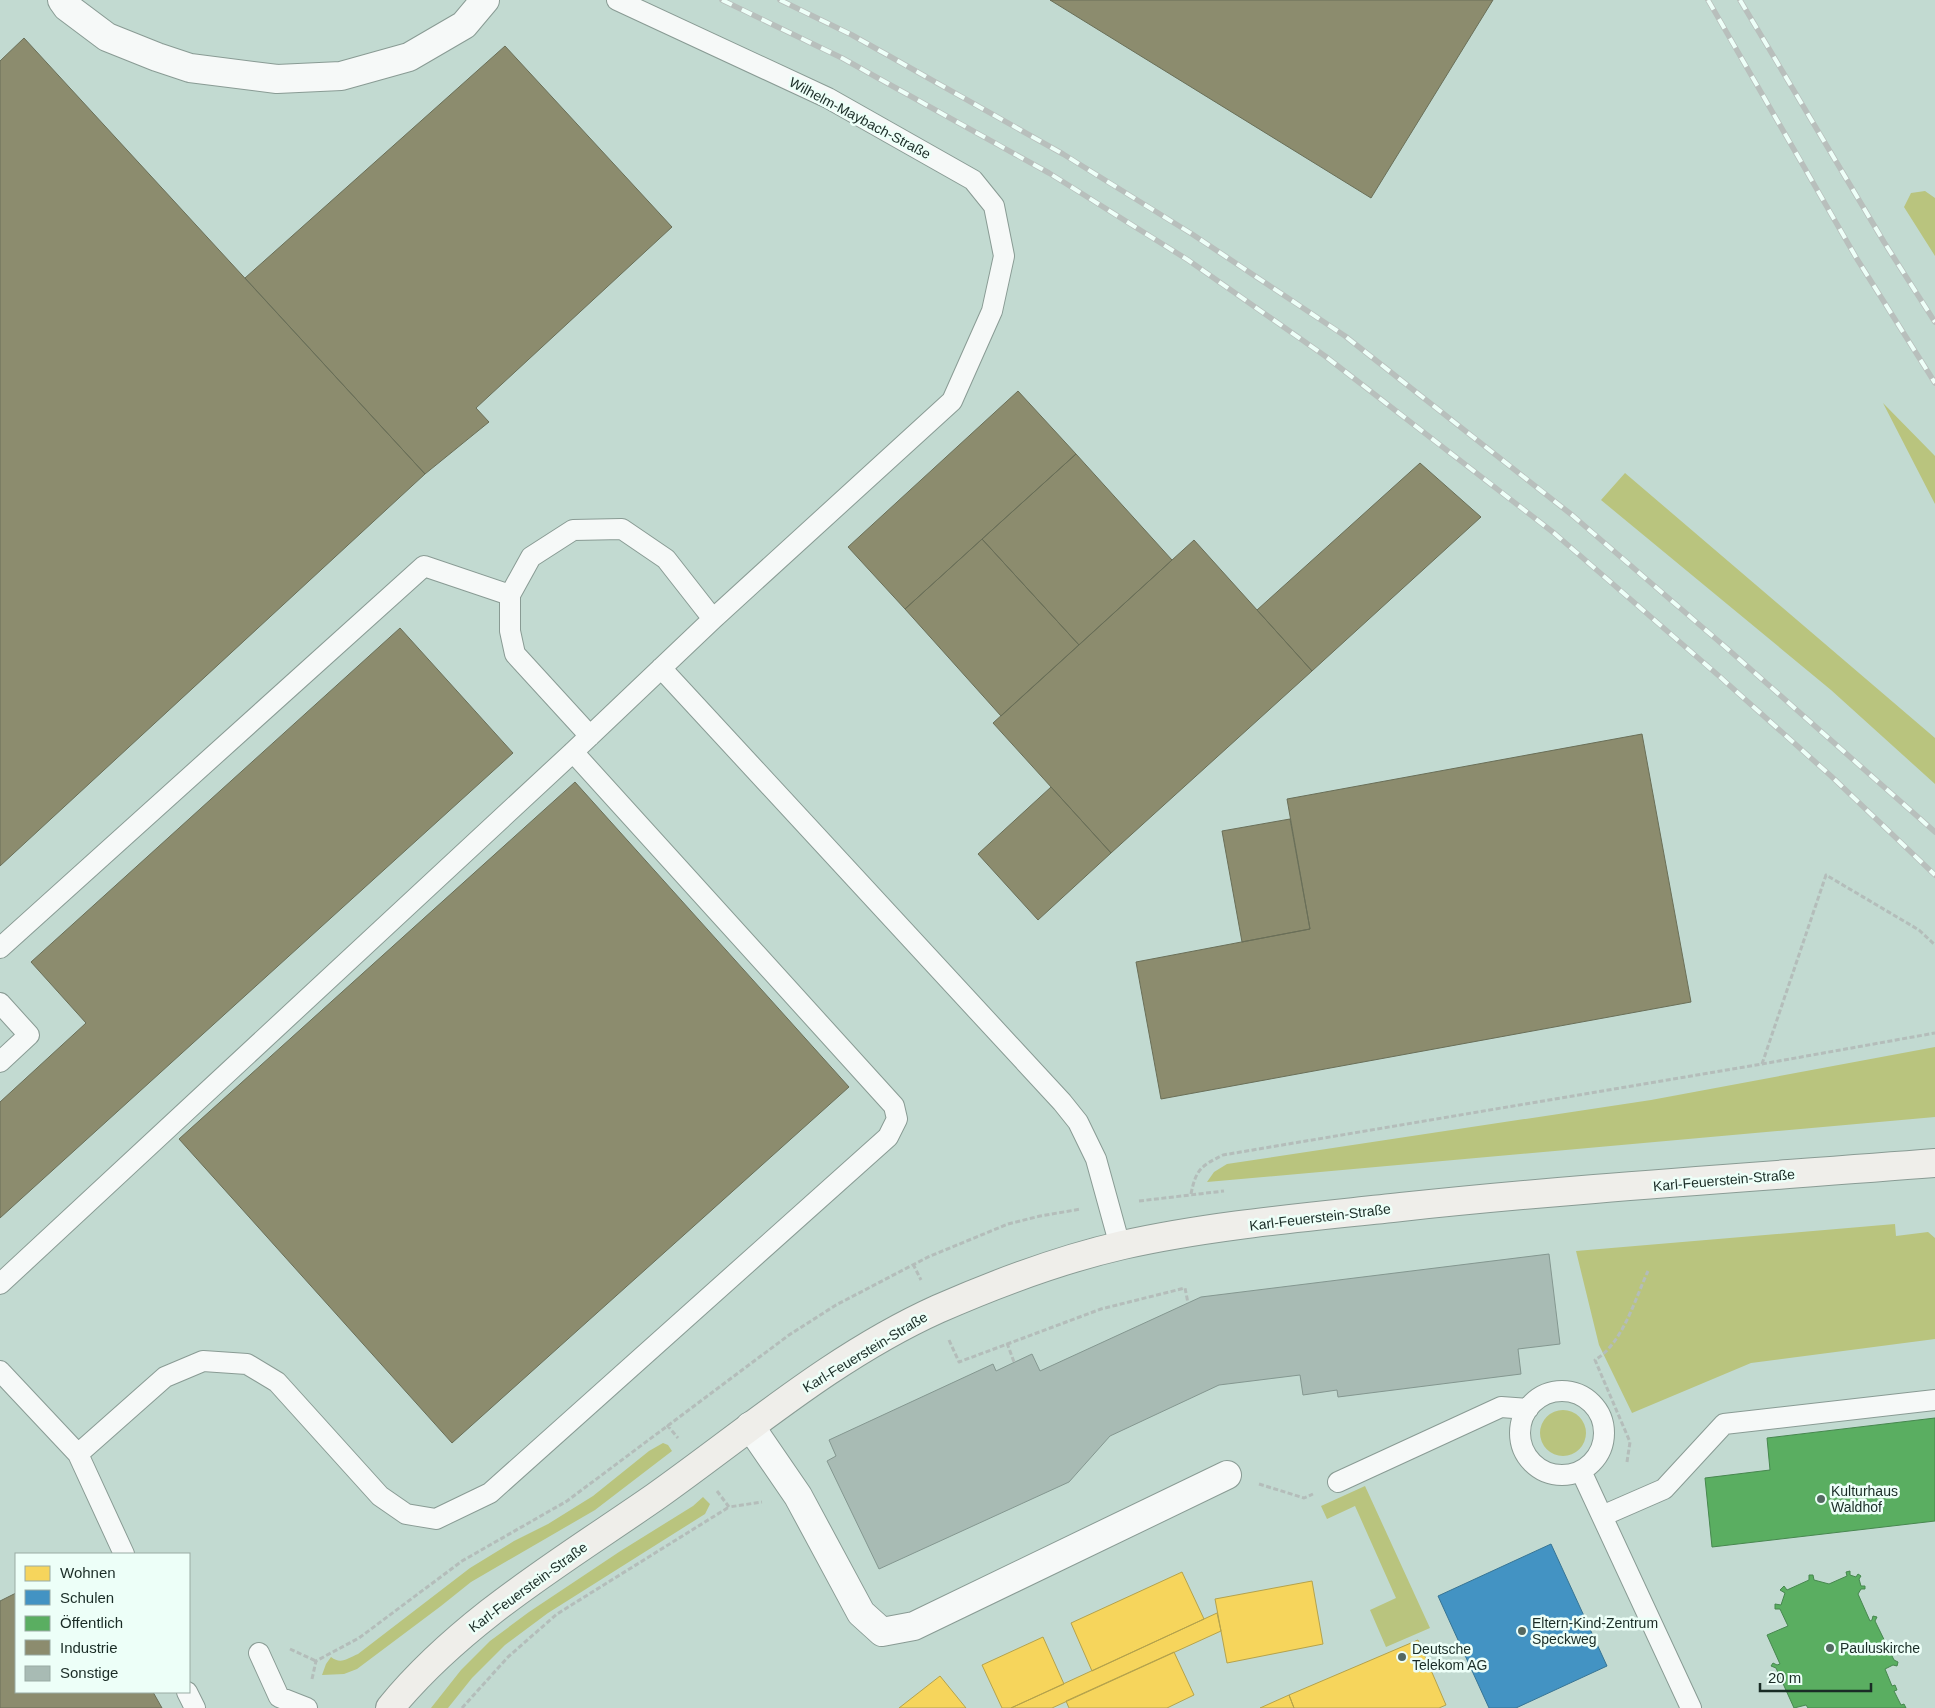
<svg xmlns="http://www.w3.org/2000/svg" width="1935" height="1708" font-family="Arial,sans-serif">
	<style>
		.green { fill: #b9c47e }
		.homes { fill: #f6d55c; stroke: #b4a24c }
		.schools { fill: #4393c3; stroke: #377494 }
		.public { fill: #5aae61; stroke: #47874f }
		.industry { fill: #8c8c6e; stroke: #6a6f58 }
		.building { fill: #a8bbb4; stroke: #849790 }
		.lines { fill: none; stroke-linecap: round; stroke-linejoin: round }
		.lane-casing { stroke: #899b94; stroke-width: 22 }
		.street-casing { stroke: #899b94; stroke-width: 30 }
		.secondary-casing { stroke: #899b94; stroke-width: 30 }
		.path { stroke: #b4bdba; stroke-width: 3; stroke-dasharray: 5 2.5; stroke-linecap: butt }
		.lane { stroke: #f6f9f8; stroke-width: 20 }
		.street { stroke: #f6f9f8; stroke-width: 28 }
		.secondary { stroke: #efeeea; stroke-width: 28 }
		.rail-casing { stroke: #b8bfbc; stroke-width: 5.5 }
		.rail { stroke: #edfff8; stroke-width: 4; stroke-dasharray: 11; stroke-linecap: butt }
		.poi-dot { fill: #556962; stroke: #edfff8; stroke-width: 2 }
		.labels { text-anchor: middle; dominant-baseline: central; stroke-width: 5; stroke-linejoin: round; paint-order: stroke }
		.street-label { font-size: 14px; fill: #1a2c26; stroke: #edfff8 }
		.poi-label { font-size: 14px; fill: #1a2c26; stroke: #edfff8; text-anchor: start }
	</style>
	<rect width="100%" height="100%" fill="#c2dad1"/>
	<path class="green" d="M 1925,191 L 1935,198 L 1935,256 L 1904,207 L 1911,193 Z
		M 1883,403 L 1935,456 L 1935,504 Z
		M 1625,473 L 1935,738 L 1935,784 L 1831,690 L 1601,500 Z
		M 1935,1047 L 1935,1117 L 1207,1182 L 1214,1172 L 1227,1164 L 1651,1100 Z
		M 1895,1224 L 1896,1236 L 1928,1232 L 1935,1238 L 1935,1339 L 1751,1363 L 1632,1413 L 1599,1345 L 1576,1251 Z
		M1540 1433a23 23 0 1 1 46 0a23 23 0 1 1-46 0Z
		M 663,1443 L 668,1445 L 672,1451 L 595,1510 L 471,1582 L 441,1606 L 357,1669 L 344,1674 L 322,1675 L 326,1664 L 331,1657 C 341,1665 348,1658 358,1654 L 470,1568 L 514,1541 L 548,1524 L 593,1496 L 649,1451 Z
		M 1365,1486 L 1430,1628 L 1386,1647 L 1370,1610 L 1396,1598 L 1355,1506 L 1327,1519 L 1321,1506 Z
		M 703,1497 L 710,1504 L 705,1514 L 548,1613 L 505,1645 L 472,1678 L 448,1708 L 431,1708 L 461,1670 L 490,1641 L 529,1612 L 619,1552 L 693,1506 Z"/>
	<path class="homes" d="M 1182,1572 L 1204,1619 L 1092,1671 L 1071,1623 Z
		M 1312,1581 L 1323,1644 L 1227,1663 L 1215,1599 Z
		M 1217,1613 L 1221,1631 L 1052,1708 L 1011,1708 Z
		M 1043,1637 L 1064,1684 L 1011,1708 L 1002,1708 L 982,1665 Z
		M 1418,1640 L 1446,1705 L 1439,1708 L 1294,1708 L 1289,1695 Z
		M 1174,1652 L 1194,1695 L 1167,1708 L 1069,1708 L 1066,1701 Z
		M 940,1676 L 966,1708 L 899,1708 Z
		M 1289,1695 L 1294,1708 L 1260,1708 Z"/>
	<path class="schools" d="M 1551,1544 L 1607,1666 L 1516,1708 L 1489,1708 L 1438,1596 Z"/>
	<path class="public" d="M 1935,1418 L 1935,1521 L 1712,1547 L 1705,1478 L 1770,1470 L 1767,1438 Z
		M 1850,1571 L 1850,1575 L 1856,1577 L 1858,1574 L 1861,1576 L 1859,1579 L 1861,1586 L 1865,1586 L 1865,1589 L 1861,1589 L 1858,1594 L 1870,1621 L 1872,1620 L 1873,1616 L 1877,1617 L 1875,1621 L 1894,1660 L 1898,1662 L 1897,1666 L 1893,1665 L 1885,1669 L 1892,1686 L 1895,1685 L 1897,1690 L 1894,1691 L 1901,1705 L 1904,1704 L 1906,1708 L 1808,1708 L 1806,1705 L 1794,1708 L 1776,1668 L 1771,1666 L 1773,1663 L 1777,1665 L 1780,1664 L 1767,1635 L 1788,1626 L 1780,1609 L 1775,1609 L 1775,1604 L 1781,1605 L 1785,1593 L 1780,1590 L 1784,1586 L 1787,1590 L 1809,1580 L 1809,1575 L 1813,1575 L 1814,1580 L 1829,1584 L 1847,1576 L 1846,1572 Z"/>
	<path class="industry" d="M 1050,0 L 1493,0 L 1371,198 Z
		M 24,38 L 425,474 L 0,866 L 0,61 Z
		M 505,46 L 672,227 L 476,408 L 489,422 L 425,474 L 245,278 Z
		M 1018,391 L 1076,454 L 905,609 L 848,547 Z
		M 1076,454 L 1172,560 L 1079,645 L 982,539 Z
		M 1420,463 L 1481,517 L 1312,671 L 1257,610 Z
		M 982,539 L 1079,645 L 1001,716 L 905,609 Z
		M 1194,540 L 1312,671 L 1111,853 L 993,723 Z
		M 400,628 L 513,753 L 0,1218 L 0,1102 L 86,1023 L 31,962 Z
		M 1642,734 L 1691,1002 L 1161,1099 L 1136,962 L 1310,929 L 1287,799 Z
		M 575,782 L 849,1087 L 452,1443 L 179,1139 Z
		M 1051,787 L 1111,853 L 1038,920 L 978,854 Z
		M 1290,819 L 1310,929 L 1242,942 L 1222,831 Z
		M 16,1593 L 16,1692 L 153,1692 L 162,1708 L 0,1708 L 0,1601 Z"/>
	<path class="building" d="M 1549,1254 L 1560,1344 L 1518,1349 L 1521,1374 L 1338,1397 L 1337,1390 L 1303,1395 L 1300,1375 L 1219,1385 L 1110,1436 L 1069,1482 L 879,1569 L 827,1461 L 836,1456 L 829,1440 L 993,1364 L 996,1371 L 1032,1354 L 1040,1371 L 1201,1297 Z"/>
	<g class="lines">
		<defs>
			<path id="lane" d="M 510,595 L 510,631 L 515,654 L 590,736
				M 661,668 L 1062,1102 L 1078,1122 L 1096,1159 L 1120,1246
				M 0,948 L 424,566 L 510,595 L 531,557 L 573,530 L 622,529 L 666,559 L 713,619
				M 0,1003 L 29,1035 L 0,1062
				M 0,1284 L 573,752 L 713,619 L 952,401 L 992,311 L 1004,256 L 994,206 L 973,180 L 828,98 L 617,0
				M 0,1371 L 78,1454 L 124,1554
				M1520 1433a42 42 0 1 1 84 0a42 42 0 1 1-84 0Z
				M 78,1454 L 165,1377 L 203,1361 L 247,1364 L 277,1382 L 380,1496 L 406,1514 L 436,1519 L 490,1493 L 888,1137 L 897,1119 L 894,1106 L 573,752
				M 1581,1471 L 1691,1708
				M 1338,1482 L 1501,1407 L 1528,1409
				M 1602,1516 L 1664,1489 L 1724,1424 L 1935,1400
				M 259,1653 L 279,1697 L 307,1708
				M 187,1692 L 195,1708"/>
			<path id="street" d="M 62,0 L 67,7 L 107,37 L 157,57 L 190,68 L 277,79 L 341,76 L 409,57 L 464,25 L 485,0
				M 750,1426 L 798,1496 L 861,1613 L 882,1632 L 914,1626 L 1227,1475"/>
			<path id="secondary" d="M 390,1708 C 462,1620 563,1561 655,1497 C 748,1431 834,1356 938,1309 C 995,1284 1062,1259 1123,1245 C 1212,1225 1310,1217 1401,1207 C 1578,1188 1757,1177 1935,1163"/>
		</defs>
		<use href="#lane" class="lane-casing"/>
		<use href="#street" class="street-casing"/>
		<use href="#secondary" class="secondary-casing"/>
		<path class="path" d="M 1762,1064 L 1826,875 L 1919,930 L 1935,945
			M 1191,1194 C 1196,1169 1201,1166 1223,1155 L 1762,1064 L 1935,1033
			M 1139,1201 L 1224,1191
			M 913,1264 L 921,1280
			M 949,1340 L 959,1362 L 1101,1309 L 1185,1288 L 1188,1303
			M 1007,1343 L 1014,1362
			M 667,1425 L 678,1438
			M 1627,1462 L 1630,1442 L 1595,1360 C 1623,1343 1635,1299 1648,1271
			M 1259,1484 L 1304,1498 L 1313,1494
			M 717,1491 L 729,1507 L 762,1502
			M 290,1649 L 316,1661
			M 312,1679 L 316,1661 L 359,1638 L 462,1561 L 567,1501 L 789,1335 L 836,1305 L 928,1257 L 1008,1224 L 1040,1216 L 1081,1209
			M 462,1708 L 508,1657 L 557,1614 L 729,1507"/>
		<use href="#lane" class="lane"/>
		<use href="#street" class="street"/>
		<use href="#secondary" class="secondary"/>
		<defs>
			<path id="rail" d="M 722,0 L 842,58 L 1049,173 L 1188,260 L 1325,356 L 1554,533 L 1719,676 L 1831,776 L 1935,875
				M 780,0 L 852,35 L 1063,154 L 1192,234 L 1345,336 L 1572,515 L 1730,651 L 1935,832
				M 1708,0 L 1857,259 L 1935,383
				M 1740,0 L 1884,242 L 1935,322"/>
		</defs>
		<use href="#rail" class="rail-casing"/>
		<use href="#rail" class="rail"/>
	</g>
	<g class="poi-dot">
		<circle cx="1821" cy="1499" r="5"/>
		<circle cx="1522" cy="1631" r="5"/>
		<circle cx="1830" cy="1648" r="5"/>
		<circle cx="1402" cy="1657" r="5"/>
	</g>
	<g class="labels">
		<g class="street-label">
			<text transform="translate(860 118) rotate(28)">Wilhelm-Maybach-Straße</text>
			<text transform="translate(1724 1180) rotate(-5)">Karl-Feuerstein-Straße</text>
			<text transform="translate(1320 1217) rotate(-7)">Karl-Feuerstein-Straße</text>
			<text transform="translate(865 1352) rotate(-31)">Karl-Feuerstein-Straße</text>
			<text transform="translate(528 1587) rotate(-36)">Karl-Feuerstein-Straße</text>
		</g>
		<g class="poi-label">
			<text x="1831" y="1491">Kulturhaus<tspan x="1831" dy="16">Waldhof</tspan></text>
			<text x="1532" y="1623">Eltern-Kind-Zentrum<tspan x="1532" dy="16">Speckweg</tspan></text>
			<text x="1840" y="1648">Pauluskirche</text>
			<text x="1412" y="1649">Deutsche<tspan x="1412" dy="16">Telekom AG</tspan></text>
		</g>
	</g>
	<rect x="15" y="1553" width="175" height="140" fill="#edfff8" stroke="#99aba4"/>
	<rect x="25" y="1566" width="25" height="15" fill="#f6d55c" stroke="#99aba4"/>
	<text x="60" y="1578" font-size="15" fill="#1a2c26">Wohnen</text>
	<rect x="25" y="1590" width="25" height="15" fill="#4393c3" stroke="#99aba4"/>
	<text x="60" y="1603" font-size="15" fill="#1a2c26">Schulen</text>
	<rect x="25" y="1616" width="25" height="15" fill="#5aae61" stroke="#99aba4"/>
	<text x="60" y="1628" font-size="15" fill="#1a2c26">Öffentlich</text>
	<rect x="25" y="1640" width="25" height="15" fill="#8c8c6e" stroke="#99aba4"/>
	<text x="60" y="1653" font-size="15" fill="#1a2c26">Industrie</text>
	<rect x="25" y="1666" width="25" height="15" fill="#a8bbb4" stroke="#99aba4"/>
	<text x="60" y="1678" font-size="15" fill="#1a2c26">Sonstige</text>
	<path d="M1760 1683v8h111v-8" fill="none" stroke="#1a2c26" stroke-width="2.5"/>
	<text x="1768" y="1683" font-size="15" fill="#1a2c26" stroke="#edfff8" stroke-width="4" paint-order="stroke">20 m</text>
</svg>
